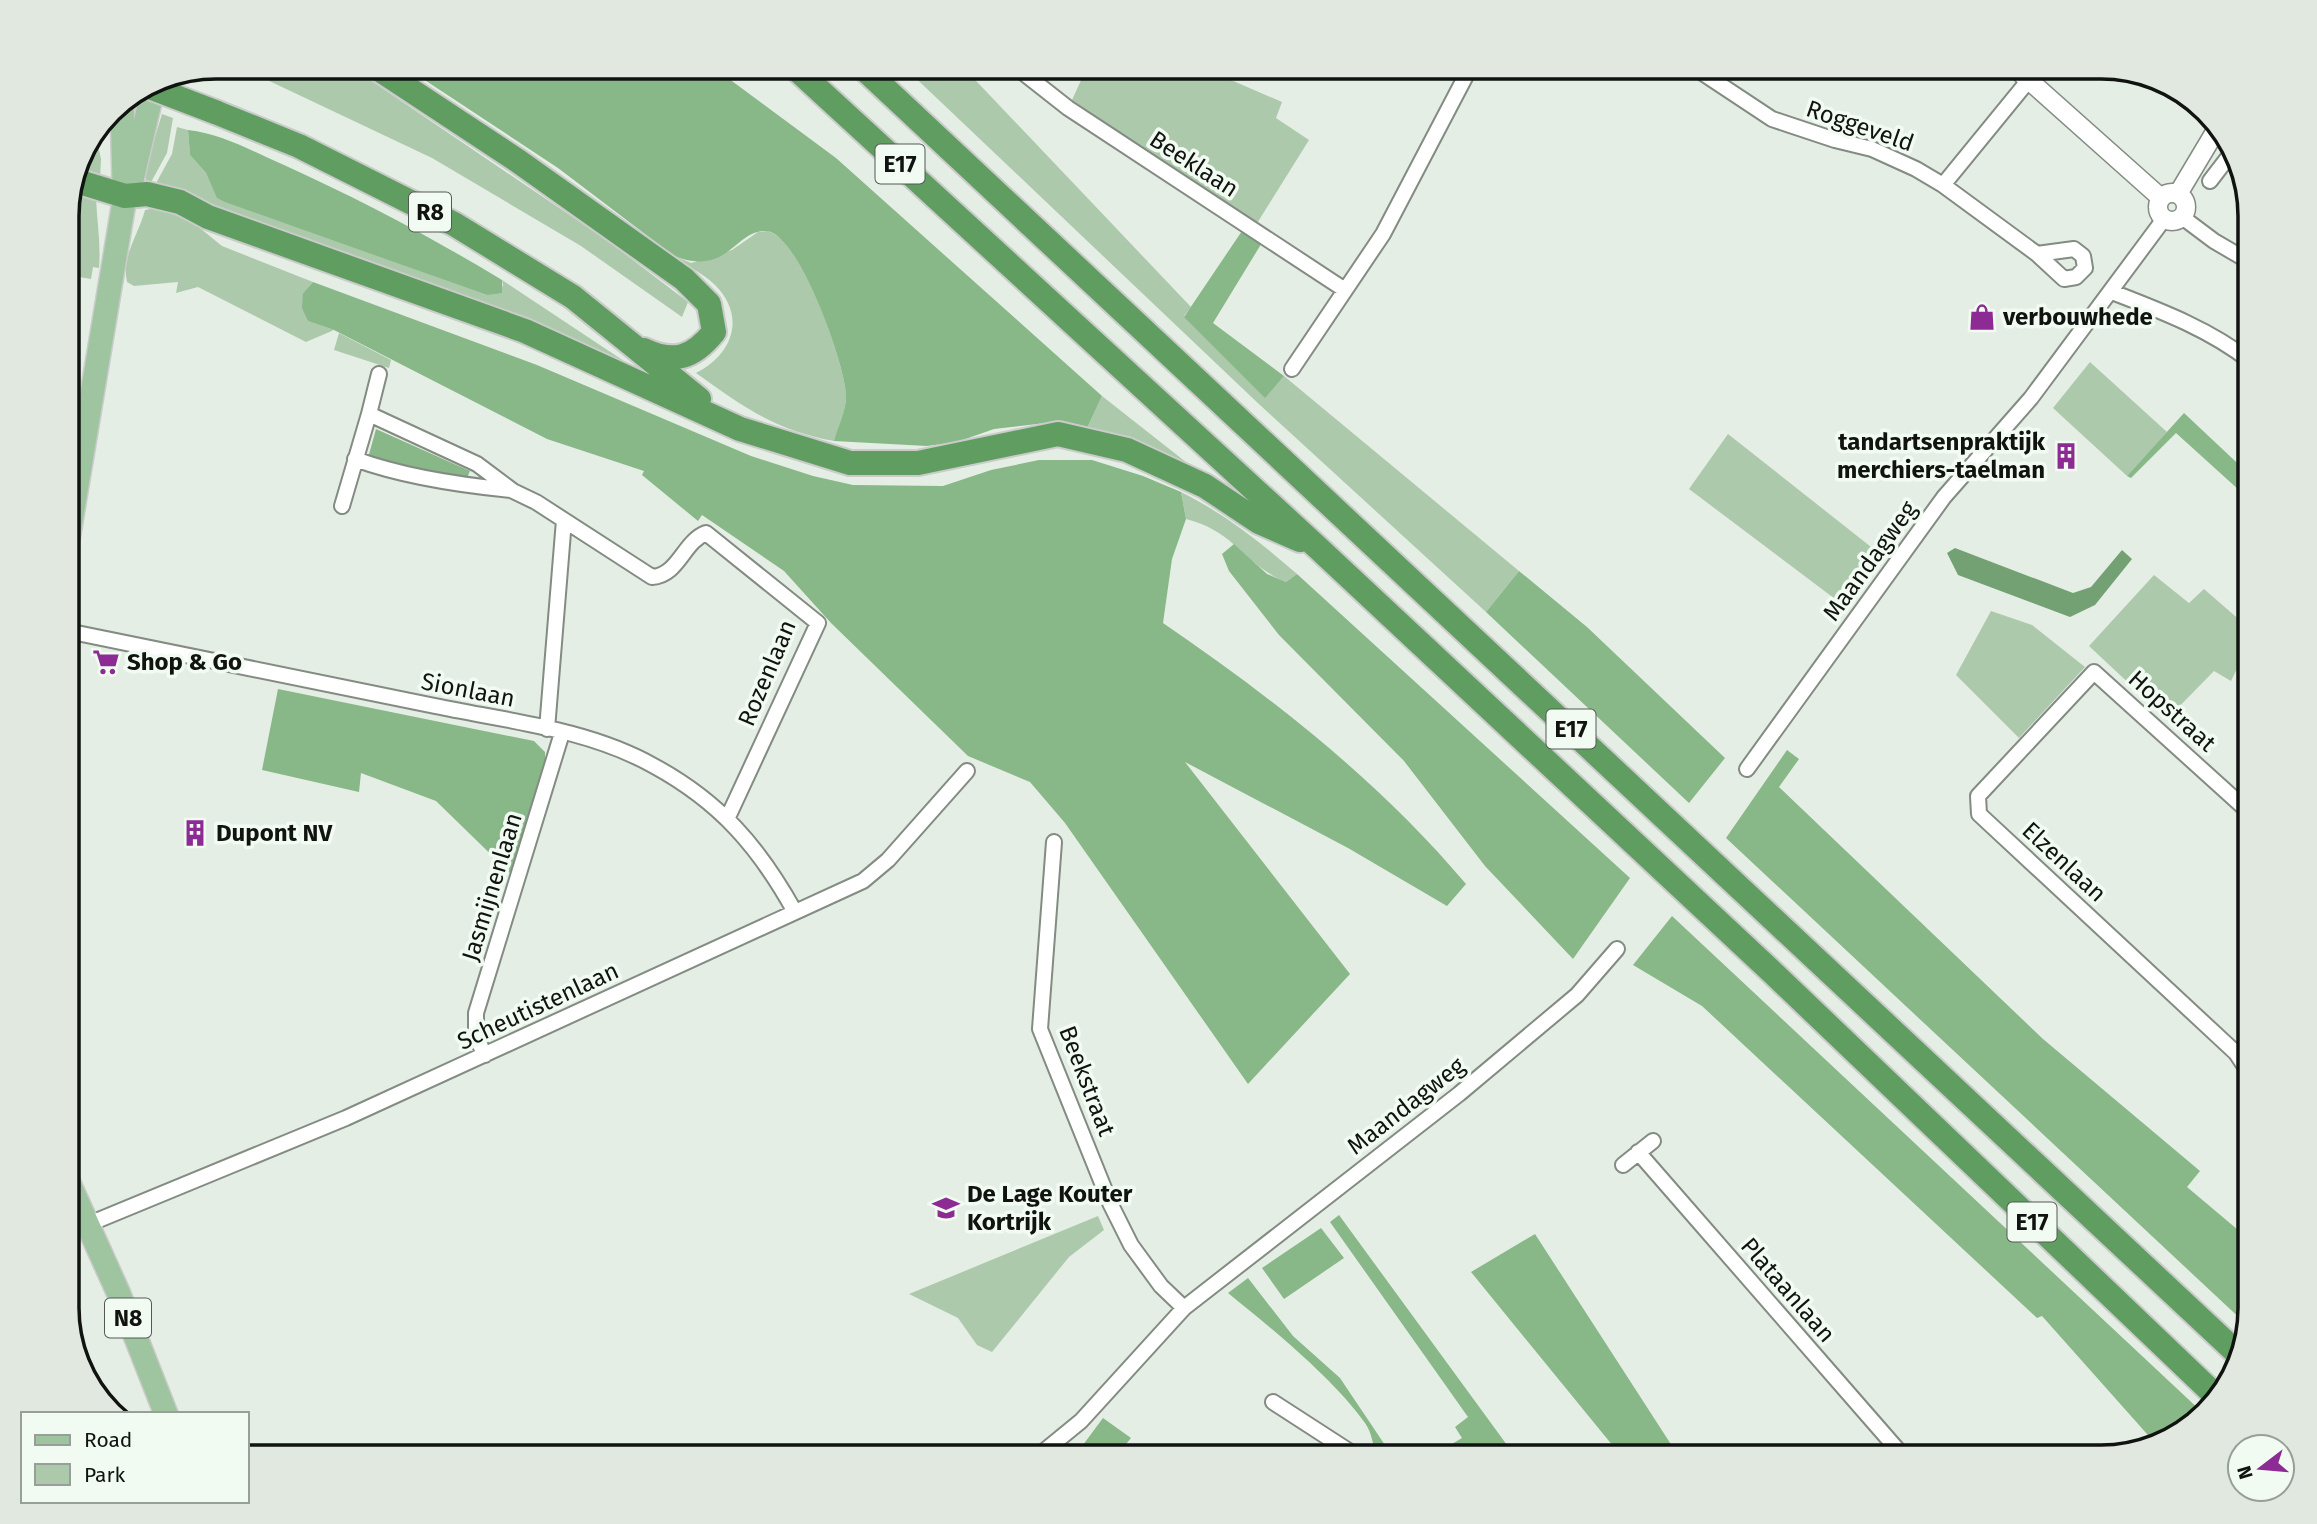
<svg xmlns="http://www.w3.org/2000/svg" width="2317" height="1524" font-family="'Fira Sans',sans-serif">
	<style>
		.green { fill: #accaab }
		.forest { fill: #88b788 }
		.water { fill: #73a173 }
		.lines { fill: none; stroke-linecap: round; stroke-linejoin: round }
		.minor-casing { stroke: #838b83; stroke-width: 18 }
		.tertiary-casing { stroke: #838b83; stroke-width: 21 }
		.primary-casing { stroke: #cacbca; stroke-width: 26 }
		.motorway-casing { stroke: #cacbca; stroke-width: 28 }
		.minor { stroke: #fff; stroke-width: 14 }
		.tertiary { stroke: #fff; stroke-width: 18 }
		.primary { stroke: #9fc5a0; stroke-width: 23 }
		.motorway { stroke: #5f9e60; stroke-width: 24 }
		.motorway-bridge-casing { stroke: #cacbca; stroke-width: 28; stroke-linecap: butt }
		.motorway-bridge { stroke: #5f9e60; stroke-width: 24 }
		.labels { text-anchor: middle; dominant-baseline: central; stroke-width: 7; stroke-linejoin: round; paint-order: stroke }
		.shield { fill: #f2fbf2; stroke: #545954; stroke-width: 2 }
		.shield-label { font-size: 23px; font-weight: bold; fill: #101310 }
		.street-label { font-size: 24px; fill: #101310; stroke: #f2fbf2 }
		.poi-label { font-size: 24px; font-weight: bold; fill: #101310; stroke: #f2fbf2; text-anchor: start }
		.rim { fill: none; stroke: #101310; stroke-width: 3.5 }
	</style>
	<rect width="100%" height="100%" fill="#e5eee5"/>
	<path class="green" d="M 240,67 L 351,67 L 608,241 L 688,302 L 682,317 L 581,246 L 432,158 Z
		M 904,67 L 963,67 L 1191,307 L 1184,316 L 1265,397 L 1284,376 L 1519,571 L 1486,612 L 1261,406 Z
		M 1087,67 L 1201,67 L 1282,102 L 1276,118 L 1309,140 L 1256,225 L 1072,100 Z
		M 162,114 L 173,118 L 167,153 L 150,184 L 146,183 L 146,166 Z
		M 177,127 L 188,130 L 190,155 L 206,173 L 218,198 L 487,295 L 503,286 L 502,280 L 624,361 L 402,281 L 155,185 L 172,154 Z
		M 95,132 L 101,159 L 100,179 L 74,175 L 78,158 Z
		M 71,189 L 96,198 C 97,222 101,244 99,268 L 93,267 L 91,279 L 67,275 L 67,206 Z
		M 155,208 L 190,220 L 222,246 L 313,282 L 303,293 L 308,321 L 334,330 L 306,342 L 198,287 L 176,293 L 178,282 L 134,286 L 127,282 C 121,256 139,234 145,210 Z
		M 768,231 C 778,235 787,242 793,251 C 811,273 844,365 846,393 C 847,408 839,427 834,441 C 775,430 743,407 696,373 C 732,355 747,317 715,285 C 704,274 687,266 674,256 L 691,263 L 732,250 L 758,232 Z
		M 339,333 L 391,360 L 389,368 L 334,350 Z
		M 2090,362 L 2167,432 L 2127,476 L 2053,408 Z
		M 1102,396 L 1196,470 L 1087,428 Z
		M 1728,434 L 1880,554 L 1843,605 L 1689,489 Z
		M 1181,492 C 1225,514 1260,542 1297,574 L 1286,582 C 1244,565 1235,531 1186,519 Z
		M 2154,575 L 2189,603 L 2204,589 L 2250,629 L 2250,642 L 2231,681 L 2214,671 L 2167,719 L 2089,646 Z
		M 1991,611 L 2032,625 L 2085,667 L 2019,738 L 1956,675 Z
		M 1098,1216 L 1104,1230 L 1069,1257 L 992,1352 L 977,1345 L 958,1318 L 909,1294 Z"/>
	<path class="forest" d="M 405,67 L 713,67 L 836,158 L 1102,396 L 1087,428 L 1045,423 L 994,429 L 957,442 L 927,446 L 834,441 C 838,427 847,409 846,394 C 845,365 799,232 766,231 C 734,230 729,277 674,256 L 558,168 Z
		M 188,130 C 222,134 252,151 284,165 C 359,199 431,237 502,280 L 502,293 L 487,295 L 225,202 L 217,198 L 206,173 L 190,155 Z
		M 1244,228 L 1263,241 L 1213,323 L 1284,376 L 1265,398 L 1184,317 Z
		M 313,282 L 537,365 L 751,456 L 813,476 L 853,485 L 943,486 L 991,470 L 1039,460 L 1092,460 L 1143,476 L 1181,492 L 1186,519 L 1172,559 L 1163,623 C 1274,699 1379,781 1466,884 L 1447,906 L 1348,848 L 1185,762 L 1350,974 L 1248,1084 L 1065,823 L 1030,782 L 968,756 L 831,623 L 784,571 L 702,515 L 698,521 L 642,475 L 644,471 L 547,439 L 334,330 L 308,321 L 302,308 L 303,293 Z
		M 2184,413 L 2250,475 L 2250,500 L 2176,433 L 2131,478 L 2127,476 Z
		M 376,429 L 470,471 L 467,478 L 368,458 Z
		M 1234,544 L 1267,574 L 1286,582 L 1297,574 L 1630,878 L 1573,959 L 1485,866 L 1404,761 L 1279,635 L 1229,571 L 1222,554 Z
		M 1519,571 L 1587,627 L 1725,758 L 1689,803 L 1486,612 Z
		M 278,689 L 534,741 L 545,752 L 545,765 L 510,873 L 436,801 L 361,773 L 359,792 L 262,770 Z
		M 1787,750 L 1799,759 L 1779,787 L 2043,1039 L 2200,1171 L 2187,1187 L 2250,1240 L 2250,1309 L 2246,1324 L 1726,838 Z
		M 1672,916 L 2203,1413 L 2176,1438 L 2155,1443 L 2042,1316 L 2037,1318 L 1702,1006 L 1633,965 Z
		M 1339,1215 L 1507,1445 L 1490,1457 L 1430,1457 L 1462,1438 L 1455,1427 L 1468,1417 L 1330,1222 Z
		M 1321,1228 L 1344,1258 L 1284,1299 L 1262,1268 Z
		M 1535,1234 L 1674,1449 L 1680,1457 L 1622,1457 L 1471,1272 Z
		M 1248,1278 L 1293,1336 L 1340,1378 L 1393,1457 L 1377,1457 C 1372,1445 1373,1434 1365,1423 C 1333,1378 1271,1328 1228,1293 Z
		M 1103,1418 L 1131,1438 L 1121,1450 L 1108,1444 L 1100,1457 L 1074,1457 Z"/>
	<path class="water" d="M 1955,548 L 2073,593 L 2091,587 L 2122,550 L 2132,559 L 2095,605 L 2070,617 L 1958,575 L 1947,553 Z"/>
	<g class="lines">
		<defs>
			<path id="minor" d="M 1692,66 L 1772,119 L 1835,140 L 1872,149 L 1916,169 L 1943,185 L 2037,254 L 2064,279 L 2076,277 L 2085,268 L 2083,256 L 2074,249 L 2037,254
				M 1021,71 L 1068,108 L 1345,290
				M 2210,181 L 2233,151
				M 1943,185 L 2028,81
				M 2182,217 L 2214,241 L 2250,262
				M 2112,292 C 2161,311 2209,329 2250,361
				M 1292,369 L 1383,234 L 1471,66
				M 379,374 L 369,414 L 477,464 L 513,491 L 536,502 L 652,577 C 679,575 683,542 706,533 L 818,623 L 728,817
				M 355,459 C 404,477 459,485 511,490
				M 342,506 L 369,414
				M 67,631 C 189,657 312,681 435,706 C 507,721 589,729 654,766 C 720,802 759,847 795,912
				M 547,729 L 564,520
				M 1747,769 L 1944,497 L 2031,398 L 2164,219
				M 2250,813 L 2094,672 L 1978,796 L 1979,814 L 2236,1053 L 2250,1074
				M 1054,842 L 1040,1029 L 1110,1203 L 1131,1245 L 1161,1286 L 1184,1308
				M 485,1055 L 476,1037 L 476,1013 L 562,733
				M 1638,1152 L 1904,1457
				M 1623,1165 L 1653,1141
				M 67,1233 L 346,1118 L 863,881 L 888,860 L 967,771
				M 1273,1402 L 1358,1457
				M 1037,1457 L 1081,1421 L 1184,1308 L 1459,1094 L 1577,995 L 1617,949"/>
			<path id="tertiary" d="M 2013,66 L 2161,198
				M2158 207a14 14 0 1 1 28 0a14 14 0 1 1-28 0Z
				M 2178,194 L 2218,127"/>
			<path id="primary" d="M 122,102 L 124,183
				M 67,545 L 125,196 L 132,180 L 155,80
				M 67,1179 L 118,1292 L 166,1414"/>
			<path id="motorway" d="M 374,66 L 518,161 L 684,279 L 709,304 L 714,332 C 693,358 674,364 644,350
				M 793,66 L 1317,547 L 1772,972 L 2218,1398
				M 861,66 L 2237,1353
				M 215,112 L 299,146 L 454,224 L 573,297 L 699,399
				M 73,180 L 125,196 L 147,194 L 180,202 L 208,217 L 525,331 L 740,429 L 850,463 L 918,463 L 1058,434 L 1127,450 L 1205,486 L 1259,522 L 1300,540"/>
		</defs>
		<use href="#minor" class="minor-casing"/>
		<use href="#tertiary" class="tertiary-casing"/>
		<use href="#primary" class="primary-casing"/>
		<use href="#motorway" class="motorway-casing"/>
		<use href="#minor" class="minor"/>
		<use href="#tertiary" class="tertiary"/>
		<use href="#primary" class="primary"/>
		<use href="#motorway" class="motorway"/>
		<defs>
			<path id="motorway-bridge" d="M 147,86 L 215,112"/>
		</defs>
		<use href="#motorway-bridge" class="motorway-bridge-casing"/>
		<use href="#motorway-bridge" class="motorway-bridge"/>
	</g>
	<defs>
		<symbol id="shop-bare" viewBox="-9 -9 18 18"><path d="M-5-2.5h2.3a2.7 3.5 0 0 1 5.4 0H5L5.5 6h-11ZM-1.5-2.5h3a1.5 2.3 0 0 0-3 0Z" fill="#8c2b94" stroke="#f2fbf2" stroke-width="2.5" paint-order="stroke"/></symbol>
		<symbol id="building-bare" viewBox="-9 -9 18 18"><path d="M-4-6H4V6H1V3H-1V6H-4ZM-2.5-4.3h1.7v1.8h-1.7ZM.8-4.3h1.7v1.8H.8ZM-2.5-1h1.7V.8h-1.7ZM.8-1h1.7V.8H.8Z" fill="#8c2b94" stroke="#f2fbf2" stroke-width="2.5" paint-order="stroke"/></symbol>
		<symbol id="supermarket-bare" viewBox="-9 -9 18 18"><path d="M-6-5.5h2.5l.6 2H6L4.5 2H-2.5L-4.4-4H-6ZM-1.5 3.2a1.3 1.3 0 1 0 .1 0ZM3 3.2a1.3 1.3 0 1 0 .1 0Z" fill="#8c2b94" stroke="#f2fbf2" stroke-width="2.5" paint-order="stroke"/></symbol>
		<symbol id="school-bare" viewBox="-9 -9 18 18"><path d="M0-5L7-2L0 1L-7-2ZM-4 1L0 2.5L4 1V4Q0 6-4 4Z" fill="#8c2b94" stroke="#f2fbf2" stroke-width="2.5" paint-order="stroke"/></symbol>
	</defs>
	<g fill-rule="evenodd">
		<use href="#shop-bare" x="1963" y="298" width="38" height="38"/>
		<use href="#building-bare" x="2047" y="437" width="38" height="38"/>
		<use href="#supermarket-bare" x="87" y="643" width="38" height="38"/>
		<use href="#building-bare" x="176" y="814" width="38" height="38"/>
		<use href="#school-bare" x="927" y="1189" width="38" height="38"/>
	</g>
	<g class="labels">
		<g class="shield">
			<rect x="875.5" y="144.5" width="49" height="39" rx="5"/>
			<rect x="409" y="192.5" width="42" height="39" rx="5"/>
			<rect x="1546.5" y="709.5" width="49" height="39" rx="5"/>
			<rect x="2007.5" y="1202.5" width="49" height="39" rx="5"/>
			<rect x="105" y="1298.5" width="46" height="39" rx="5"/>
		</g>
		<g class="shield-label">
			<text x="900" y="164">E17</text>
			<text x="430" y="212">R8</text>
			<text x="1571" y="729">E17</text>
			<text x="2032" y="1222">E17</text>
			<text x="128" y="1318">N8</text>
		</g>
		<g class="street-label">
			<text transform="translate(1860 126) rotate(19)">Roggeveld</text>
			<text transform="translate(1194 164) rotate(33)">Beeklaan</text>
			<text transform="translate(1870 561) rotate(-54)">Maandagweg</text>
			<text transform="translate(767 673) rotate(-67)">Rozenlaan</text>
			<text transform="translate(468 690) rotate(11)">Sionlaan</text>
			<text transform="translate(2172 711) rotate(42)">Hopstraat</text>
			<text transform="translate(2064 862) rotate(43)">Elzenlaan</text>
			<text transform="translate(492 887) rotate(-73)">Jasmijnenlaan</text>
			<text transform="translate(538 1006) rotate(-25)">Scheutistenlaan</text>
			<text transform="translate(1087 1081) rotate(69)">Beekstraat</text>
			<text transform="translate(1406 1106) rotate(-38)">Maandagweg</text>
			<text transform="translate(1788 1290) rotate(49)">Plataanlaan</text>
		</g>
		<g class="poi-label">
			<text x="2003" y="317">verbouwhede</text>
			<text x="2045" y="442" text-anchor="end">tandartsenpraktijk<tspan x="2045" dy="28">merchiers-taelman</tspan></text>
			<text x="127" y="662">Shop &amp; Go</text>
			<text x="216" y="833">Dupont NV</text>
			<text x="967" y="1194">De Lage Kouter<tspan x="967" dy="28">Kortrijk</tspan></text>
		</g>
	</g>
	<path d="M0 0H2317V1524H0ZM216 79H2101A137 137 0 0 1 2238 216V1308A137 137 0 0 1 2101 1445H216A137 137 0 0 1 79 1308V216A137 137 0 0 1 216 79Z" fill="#e0e8e0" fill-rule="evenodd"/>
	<path class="rim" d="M216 79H2101A137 137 0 0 1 2238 216V1308A137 137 0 0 1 2101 1445H216A137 137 0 0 1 79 1308V216A137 137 0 0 1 216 79Z"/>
	<rect x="21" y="1412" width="228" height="91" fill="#f2fbf2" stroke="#989e98" stroke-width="2"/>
	<rect x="35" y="1435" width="35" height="10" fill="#9fc5a0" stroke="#989e98" stroke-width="2"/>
	<text x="84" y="1447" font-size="21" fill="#101310">Road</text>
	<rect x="35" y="1464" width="35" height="21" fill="#accaab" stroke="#989e98" stroke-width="2"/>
	<text x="84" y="1482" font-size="21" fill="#101310">Park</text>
	<g transform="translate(2261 1468) rotate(254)"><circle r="33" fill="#f2fbf2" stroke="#989e98" stroke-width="2"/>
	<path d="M0-5L12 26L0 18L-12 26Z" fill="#8c2b94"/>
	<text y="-10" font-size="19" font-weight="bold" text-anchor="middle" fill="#101310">N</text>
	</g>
</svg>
